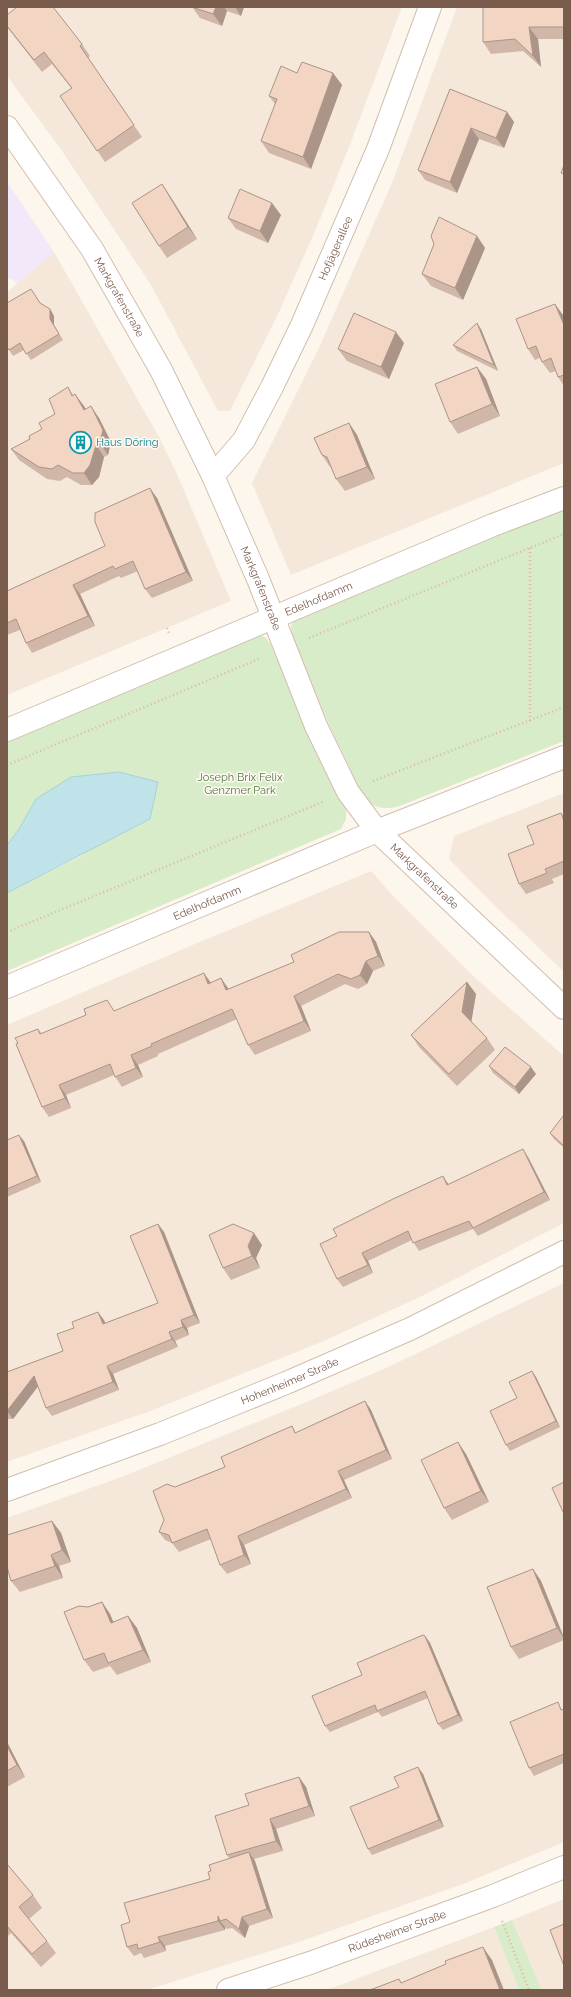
<svg xmlns="http://www.w3.org/2000/svg" width="571" height="1997" font-family="Raleway,sans-serif">
	<style>
		.residential { fill: #f5e8da }
		.education { fill: #f3e8fa }
		.green { fill: #d8ecc9 }
		.water { fill: #bfe3e8; stroke: #a5d3da }
		.lines { fill: none; stroke-linecap: round; stroke-linejoin: round }
		.minor-casing { stroke: #d1beb0; stroke-width: 24 }
		.path { stroke: #d9b8a5; stroke-width: 2.5; stroke-dasharray: 1 3; stroke-linecap: butt }
		.minor { stroke: #fff; stroke-width: 22 }
		.wall { fill: #d1b7a8 }
		.shaded-wall { fill: #aa9588 }
		.building { fill: #f3d5c3; stroke: #aa9588 }
		.labels { text-anchor: middle; dominant-baseline: central; stroke-width: 3; stroke-linejoin: round; paint-order: stroke }
		.street-label { font-size: 11px; fill: #7a5c4d; stroke: #fffaf3 }
		.culture-label { font-size: 11px; fill: #0d838f; stroke: #fffaf3; text-anchor: start }
		.park-label { font-size: 11px; fill: #537a41; stroke: #fffaf3 }
	</style>
	<rect width="100%" height="100%" fill="#fdf6ec"/>
	<path class="residential" d="M 7,7 L 402,7 L 349,147 L 316,229 L 279,312 L 230,411 L 218,411 L 151,285 L 62,151 L 7,76 Z
		M 457,7 L 564,7 L 564,463 L 291,575 L 252,483 L 318,350 L 392,183 Z
		M 54,252 L 159,437 L 177,474 L 231,601 L 7,695 L 7,292 Z
		M 564,793 L 564,972 L 492,903 L 449,859 L 454,836 Z
		M 371,871 L 395,898 L 473,976 L 564,1056 L 564,1223 L 422,1296 L 326,1340 L 153,1410 L 7,1462 L 7,1025 L 183,949 Z
		M 564,1283 L 564,1842 L 466,1883 L 299,1942 L 147,1990 L 7,1990 L 7,1518 L 124,1476 L 311,1400 L 386,1368 Z
		M 564,1899 L 564,1990 L 542,1990 L 512,1920 Z
		M 494,1927 L 519,1990 L 324,1990 L 332,1988 Z"/>
	<path class="education" d="M 7,182 L 54,252 L 18,283 L 7,277 Z"/>
	<path class="green" d="M 564,502 L 564,741 L 397,807 C 387,809 375,809 368,801 C 358,789 352,772 345,758 C 325,718 309,678 292,637 L 291,627 L 293,619 Z
		M 261,635 L 267,639 L 272,647 L 304,724 L 346,810 L 346,819 L 341,829 L 7,971 L 7,893 L 83,855 L 36,799 L 19,829 L 7,845 L 7,735 Z
		M 512,1920 L 542,1990 L 519,1990 L 494,1927 Z"/>
	<path class="water" d="M 119,772 L 158,782 L 150,819 L 7,893 L 7,845 L 19,829 L 36,799 L 71,777 Z"/>
	<g class="lines">
		<defs>
			<g id="minor">
				<path id="s1" d="M 7,127 L 92,249 L 161,370 L 213,476 L 258,579 L 316,726 L 348,792 L 377,831 L 564,1008"/>
				<path id="s2" d="M 213,476 L 244,440 L 272,387 L 302,325 L 378,149 L 430,7"/>
				<path id="s3" d="M 7,730 L 493,525 L 564,498"/>
				<path id="s4" d="M 7,987 L 377,831 L 564,757"/>
				<path id="s5" d="M 7,1490 L 160,1434 L 286,1383 L 410,1329 L 564,1252"/>
				<path id="s6" d="M 228,1990 L 310,1963 L 493,1896 L 564,1867"/>
			</g>
		</defs>
		<use href="#minor" class="minor-casing"/>
		<path class="path" d="M 530,548 L 530,721
			M 167,628 L 169,633
			M 309,638 L 564,534
			M 7,765 L 261,658
			M 373,781 L 564,707
			M 7,932 L 325,801
			M 502,1921 L 529,1990"/>
		<use href="#minor" class="minor"/>
	</g>
	<path class="wall" d="M 192,7 L 244,7 L 241,16 L 227,11 L 222,26 L 200,18 Z
		M 564,7 L 564,39 L 538,39 L 541,67 L 523,51 L 491,54 L 483,42 Z
		M 7,15 L 82,44 L 90,56 L 88,58 L 142,137 L 105,162 L 60,96 L 72,89 L 52,64 L 42,72 L 7,27 Z
		M 297,73 L 333,73 L 342,85 L 311,169 L 269,153 L 261,141 L 275,104 L 269,96 Z
		M 450,89 L 507,112 L 514,122 L 504,148 L 479,139 L 457,193 L 425,180 L 418,170 Z
		M 162,184 L 170,196 L 197,239 L 167,258 L 159,246 Z
		M 281,215 L 268,243 L 236,229 L 228,218 Z
		M 477,236 L 485,248 L 463,300 L 431,286 L 422,274 L 434,244 Z
		M 35,295 L 40,303 L 50,309 L 54,316 L 54,325 L 63,340 L 31,360 L 24,350 L 13,356 L 7,347 Z
		M 555,304 L 564,317 L 564,386 L 558,377 L 556,371 L 550,373 L 542,362 L 540,358 L 535,360 L 528,349 Z
		M 481,329 L 498,371 L 457,351 L 453,345 Z
		M 404,343 L 389,379 L 347,361 L 338,349 Z
		M 477,367 L 486,379 L 500,416 L 458,434 L 450,422 Z
		M 68,387 L 73,395 L 84,406 L 86,410 L 99,418 L 111,442 L 108,455 L 104,457 L 99,477 L 92,485 L 81,485 L 67,477 L 60,481 L 47,479 L 19,460 L 11,449 L 30,439 L 42,429 L 55,414 Z
		M 349,423 L 357,435 L 375,479 L 345,491 L 336,479 L 331,467 L 330,467 L 322,455 Z
		M 157,498 L 193,581 L 152,598 L 145,589 L 138,571 L 121,578 L 119,576 L 80,594 L 95,626 L 32,653 L 26,643 L 20,630 L 7,635 L 7,591 L 105,546 Z
		M 561,813 L 564,817 L 564,874 L 552,879 L 554,883 L 526,894 L 519,884 Z
		M 369,932 L 376,942 L 385,966 L 373,971 L 367,984 L 358,989 L 345,984 L 301,1006 L 311,1031 L 255,1055 L 248,1045 L 237,1019 L 158,1054 L 158,1056 L 138,1065 L 143,1077 L 122,1087 L 114,1075 L 66,1095 L 71,1108 L 49,1117 L 42,1107 L 18,1043 L 38,1029 L 42,1034 L 115,1011 L 210,983 L 221,978 L 228,990 Z
		M 467,982 L 476,994 L 471,1021 L 487,1038 L 495,1050 L 457,1086 L 419,1047 L 411,1035 Z
		M 489,1066 L 536,1074 L 519,1094 L 493,1073 Z
		M 564,1115 L 564,1148 L 554,1139 L 550,1133 Z
		M 7,1140 L 24,1141 L 41,1182 L 7,1197 Z
		M 528,1157 L 550,1200 L 478,1236 L 473,1229 L 419,1251 L 412,1240 L 368,1261 L 373,1273 L 343,1287 L 337,1279 L 320,1244 L 449,1184 Z
		M 158,1224 L 164,1232 L 200,1323 L 187,1328 L 189,1335 L 175,1341 L 178,1347 L 113,1374 L 119,1390 L 52,1416 L 46,1408 L 38,1386 L 13,1419 L 7,1419 L 7,1372 L 63,1351 L 104,1320 L 105,1323 L 158,1303 Z
		M 262,1245 L 256,1258 L 260,1268 L 231,1280 L 223,1268 Z
		M 536,1377 L 560,1427 L 510,1451 L 506,1445 L 517,1398 Z
		M 365,1401 L 371,1410 L 392,1459 L 344,1480 L 352,1498 L 244,1545 L 251,1564 L 227,1574 L 220,1565 L 211,1539 L 179,1552 L 172,1543 L 165,1540 L 159,1532 L 164,1520 L 175,1487 L 225,1467 L 292,1426 L 296,1433 Z
		M 466,1454 L 489,1502 L 452,1520 L 444,1508 Z
		M 52,1521 L 61,1533 L 71,1562 L 59,1566 L 63,1578 L 20,1592 L 11,1581 Z
		M 533,1569 L 541,1581 L 564,1637 L 564,1640 L 519,1659 L 511,1647 Z
		M 102,1602 L 110,1614 L 113,1622 L 128,1616 L 137,1628 L 151,1662 L 117,1675 L 110,1666 L 93,1672 L 84,1660 L 88,1607 Z
		M 425,1636 L 430,1643 L 463,1721 L 443,1730 L 438,1724 L 428,1698 L 382,1717 L 378,1712 L 330,1732 L 325,1726 L 362,1675 Z
		M 564,1709 L 564,1763 L 534,1776 L 529,1768 Z
		M 7,1742 L 25,1777 L 7,1787 Z
		M 423,1774 L 444,1827 L 372,1855 L 368,1849 L 399,1787 Z
		M 299,1777 L 306,1787 L 315,1816 L 276,1829 L 283,1851 L 254,1859 L 255,1861 L 273,1918 L 249,1926 L 245,1938 L 232,1928 L 226,1929 L 225,1927 L 225,1930 L 165,1946 L 166,1951 L 144,1958 L 141,1953 L 134,1956 L 127,1947 L 130,1922 L 210,1879 L 211,1871 L 230,1859 L 227,1855 L 249,1805 Z
		M 7,1864 L 33,1895 L 42,1908 L 29,1919 L 47,1941 L 56,1953 L 41,1967 L 11,1933 L 7,1937 Z"/>
	<path class="shaded-wall" d="M 216,7 L 224,7 L 227,11 L 222,26 L 213,14 Z
		M 235,7 L 244,7 L 241,16 Z
		M 529,27 L 538,39 L 541,67 L 533,56 Z
		M 333,73 L 342,85 L 311,169 L 303,157 Z
		M 507,112 L 514,122 L 504,148 L 496,138 Z
		M 471,128 L 479,139 L 457,193 L 450,182 Z
		M 162,184 L 170,196 L 197,239 L 188,227 Z
		M 272,203 L 281,215 L 268,243 L 260,231 Z
		M 477,236 L 485,248 L 463,300 L 455,288 Z
		M 555,304 L 563,315 L 564,317 L 564,325 Z
		M 50,309 L 54,316 L 54,325 L 63,340 L 50,319 Z
		M 477,323 L 481,329 L 498,371 L 494,365 Z
		M 396,332 L 404,343 L 389,379 L 381,367 Z
		M 477,367 L 486,379 L 500,416 L 492,404 Z
		M 75,394 L 84,406 L 93,422 L 84,410 Z
		M 91,406 L 99,418 L 111,442 L 108,455 L 100,443 Z
		M 349,423 L 357,435 L 375,479 L 367,467 Z
		M 96,445 L 104,457 L 99,477 L 92,485 L 84,473 Z
		M 150,488 L 157,498 L 193,581 L 186,572 Z
		M 73,585 L 80,594 L 95,626 L 88,616 Z
		M 369,932 L 376,942 L 385,966 L 378,956 Z
		M 366,961 L 373,971 L 367,984 L 360,975 Z
		M 204,973 L 211,983 L 208,984 Z
		M 221,978 L 228,988 L 233,1000 L 226,990 Z
		M 467,982 L 476,994 L 471,1024 L 462,1012 Z
		M 294,996 L 301,1006 L 311,1031 L 304,1021 Z
		M 131,1055 L 138,1065 L 143,1077 L 136,1068 Z
		M 531,1067 L 536,1074 L 519,1094 L 515,1087 Z
		M 59,1085 L 66,1095 L 71,1108 L 65,1098 Z
		M 19,1135 L 24,1141 L 41,1182 L 37,1176 Z
		M 523,1149 L 528,1157 L 550,1200 L 544,1192 Z
		M 443,1176 L 449,1185 L 447,1185 Z
		M 158,1224 L 164,1232 L 200,1323 L 194,1315 Z
		M 254,1233 L 262,1245 L 256,1258 L 260,1268 L 252,1256 L 248,1246 Z
		M 362,1253 L 368,1261 L 373,1273 L 368,1265 Z
		M 98,1312 L 104,1320 L 109,1333 L 103,1324 Z
		M 181,1320 L 187,1328 L 189,1335 L 183,1327 Z
		M 169,1332 L 175,1341 L 178,1347 L 172,1339 Z
		M 107,1366 L 113,1374 L 119,1390 L 113,1382 Z
		M 532,1371 L 536,1377 L 560,1427 L 556,1421 Z
		M 34,1376 L 40,1384 L 13,1419 L 7,1411 Z
		M 365,1401 L 371,1410 L 392,1459 L 386,1450 Z
		M 458,1442 L 466,1454 L 489,1502 L 481,1491 Z
		M 338,1471 L 344,1480 L 352,1498 L 346,1489 Z
		M 52,1521 L 61,1533 L 71,1562 L 62,1550 Z
		M 238,1536 L 244,1545 L 251,1564 L 244,1555 Z
		M 51,1555 L 59,1566 L 63,1578 L 55,1566 Z
		M 533,1569 L 541,1581 L 564,1638 L 557,1628 Z
		M 102,1602 L 110,1614 L 119,1635 L 111,1623 Z
		M 128,1616 L 137,1628 L 151,1662 L 143,1650 Z
		M 425,1636 L 430,1643 L 463,1721 L 458,1715 Z
		M 7,1742 L 25,1777 L 17,1765 L 7,1746 Z
		M 418,1767 L 423,1774 L 444,1827 L 439,1820 Z
		M 299,1777 L 306,1787 L 315,1816 L 309,1806 Z
		M 270,1819 L 276,1829 L 283,1851 L 276,1841 Z
		M 249,1852 L 255,1861 L 273,1918 L 267,1909 Z
		M 218,1916 L 220,1921 L 225,1927 L 225,1930 L 218,1921 Z
		M 242,1917 L 249,1926 L 245,1938 L 239,1929 Z
		M 158,1937 L 165,1946 L 166,1951 L 160,1942 Z
		M 483,1947 L 492,1960 L 504,1990 L 500,1990 Z"/>
	<path class="building" d="M 17,7 L 53,7 L 82,44 L 80,46 L 134,125 L 97,151 L 60,96 L 72,88 L 44,52 L 34,60 L 7,26 L 7,15 Z
		M 192,7 L 216,7 L 213,14 Z
		M 483,7 L 564,7 L 564,27 L 529,27 L 533,56 L 515,39 L 483,42 Z
		M 302,62 L 333,73 L 303,157 L 261,141 L 277,99 L 269,96 L 281,66 L 297,73 Z
		M 450,89 L 507,112 L 496,138 L 471,128 L 450,182 L 418,170 Z
		M 564,165 L 564,174 L 561,173 Z
		M 162,184 L 188,227 L 159,246 L 132,203 Z
		M 240,189 L 272,203 L 260,231 L 228,218 Z
		M 439,217 L 477,236 L 455,288 L 422,274 L 434,244 L 431,236 Z
		M 31,289 L 40,303 L 50,309 L 50,319 L 59,334 L 26,354 L 20,343 L 9,350 L 7,347 L 7,303 Z
		M 555,304 L 564,325 L 564,375 L 558,377 L 551,358 L 542,362 L 536,346 L 528,349 L 516,319 Z
		M 354,313 L 396,332 L 381,367 L 338,349 Z
		M 477,323 L 494,365 L 453,345 Z
		M 477,367 L 492,404 L 450,422 L 435,384 Z
		M 68,387 L 72,396 L 75,394 L 84,410 L 91,406 L 103,430 L 100,443 L 96,445 L 90,465 L 84,473 L 73,473 L 58,465 L 52,469 L 39,467 L 11,449 L 30,439 L 29,436 L 42,429 L 39,423 L 55,414 L 49,399 Z
		M 349,423 L 367,467 L 336,479 L 327,457 L 322,455 L 314,438 Z
		M 150,488 L 186,572 L 145,589 L 133,561 L 115,569 L 113,566 L 73,585 L 88,616 L 26,643 L 16,619 L 7,623 L 7,591 L 105,546 L 95,522 L 95,513 Z
		M 561,813 L 564,821 L 564,861 L 545,869 L 547,873 L 519,884 L 508,854 L 534,844 L 527,826 Z
		M 339,932 L 369,932 L 378,956 L 366,961 L 360,975 L 351,979 L 338,974 L 294,996 L 304,1021 L 248,1045 L 232,1009 L 151,1044 L 152,1046 L 131,1055 L 136,1068 L 115,1077 L 110,1064 L 59,1085 L 65,1098 L 42,1107 L 16,1044 L 18,1043 L 15,1038 L 38,1029 L 40,1034 L 86,1015 L 84,1009 L 107,1000 L 114,1011 L 204,973 L 208,984 L 221,978 L 226,990 L 294,962 L 291,955 Z
		M 467,982 L 462,1012 L 487,1038 L 449,1074 L 411,1035 Z
		M 505,1047 L 531,1067 L 515,1087 L 489,1066 Z
		M 564,1115 L 564,1146 L 550,1133 Z
		M 19,1135 L 37,1176 L 7,1189 L 7,1140 Z
		M 523,1149 L 544,1192 L 473,1228 L 469,1221 L 413,1243 L 408,1231 L 362,1253 L 368,1265 L 337,1279 L 320,1244 L 337,1236 L 333,1229 L 393,1199 L 443,1176 L 447,1185 Z
		M 158,1224 L 194,1315 L 181,1320 L 183,1327 L 169,1332 L 172,1339 L 107,1366 L 113,1382 L 46,1408 L 34,1376 L 7,1411 L 7,1372 L 63,1351 L 57,1334 L 74,1328 L 72,1322 L 98,1312 L 103,1324 L 158,1303 L 130,1236 Z
		M 233,1224 L 254,1233 L 248,1246 L 252,1256 L 223,1268 L 209,1235 Z
		M 532,1371 L 556,1421 L 506,1445 L 490,1411 L 517,1398 L 509,1382 Z
		M 365,1401 L 386,1450 L 338,1471 L 346,1489 L 238,1536 L 244,1555 L 220,1565 L 207,1529 L 172,1543 L 169,1535 L 159,1532 L 164,1520 L 153,1491 L 167,1484 L 175,1487 L 225,1467 L 221,1457 L 292,1426 L 295,1433 Z
		M 458,1442 L 481,1491 L 444,1508 L 421,1460 Z
		M 564,1482 L 564,1514 L 552,1488 Z
		M 52,1521 L 62,1550 L 51,1555 L 55,1566 L 11,1581 L 7,1567 L 7,1535 Z
		M 533,1569 L 557,1628 L 511,1647 L 487,1587 Z
		M 102,1602 L 111,1623 L 128,1616 L 143,1650 L 108,1663 L 104,1653 L 84,1660 L 64,1612 L 79,1606 L 88,1607 Z
		M 423,1635 L 425,1636 L 458,1715 L 438,1724 L 425,1691 L 377,1711 L 375,1705 L 325,1726 L 312,1696 L 362,1675 L 357,1663 Z
		M 558,1702 L 561,1710 L 564,1709 L 564,1754 L 529,1768 L 510,1722 Z
		M 7,1746 L 17,1765 L 7,1771 Z
		M 418,1767 L 439,1820 L 368,1849 L 350,1807 L 399,1787 L 394,1777 Z
		M 299,1777 L 309,1806 L 270,1819 L 276,1841 L 227,1855 L 215,1816 L 249,1805 L 245,1794 Z
		M 249,1852 L 267,1909 L 242,1917 L 239,1929 L 226,1919 L 220,1921 L 218,1916 L 218,1921 L 158,1937 L 160,1942 L 138,1949 L 137,1944 L 127,1947 L 121,1925 L 130,1922 L 124,1903 L 210,1879 L 208,1872 L 211,1871 L 209,1865 Z
		M 7,1864 L 33,1895 L 19,1907 L 47,1941 L 32,1954 L 7,1926 Z
		M 564,1924 L 564,1966 L 550,1930 Z
		M 483,1947 L 500,1990 L 370,1990 L 399,1979 L 401,1983 L 446,1964 L 445,1961 Z"/>
	<defs>
		<symbol id="building-ring" viewBox="-11 -11 22 22"><circle r="9.5" fill="#fffaf3" stroke="#0f9aa8" stroke-width="1.5"/><path d="M-4-6H4V6H1V3H-1V6H-4ZM-2.5-4.3h1.7v1.8h-1.7ZM.8-4.3h1.7v1.8H.8ZM-2.5-1h1.7V.8h-1.7ZM.8-1h1.7V.8H.8Z" fill="#0f9aa8"/></symbol>
	</defs>
	<g fill-rule="evenodd">
		<use href="#building-ring" x="68" y="430" width="25" height="25"/>
	</g>
	<g class="labels">
		<g class="street-label">
			<text stroke="none"><textPath href="#s2" startOffset="260">Hofjägerallee</textPath></text>
			<text stroke="none"><textPath href="#s1" startOffset="204">Markgrafenstraße</textPath></text>
			<text stroke="none"><textPath href="#s1" startOffset="528">Markgrafenstraße</textPath></text>
			<text stroke="none"><textPath href="#s3" startOffset="338">Edelhofdamm</textPath></text>
			<text stroke="none"><textPath href="#s1" startOffset="864">Markgrafenstraße</textPath></text>
			<text stroke="none"><textPath href="#s4" startOffset="217">Edelhofdamm</textPath></text>
			<text stroke="none"><textPath href="#s5" startOffset="303">Hohenheimer Straße</textPath></text>
			<text stroke="none"><textPath href="#s6" startOffset="179">Rüdesheimer Straße</textPath></text>
		</g>
		<g class="culture-label">
			<text x="96" y="442">Haus Döring</text>
		</g>
		<g class="park-label">
			<text x="240" y="777">Joseph Brix Felix<tspan x="240" dy="13">Genzmer Park</tspan></text>
		</g>
	</g>
	<rect width="571" height="1997" fill="none" stroke="#7a5c4d" stroke-width="16"/>
</svg>
